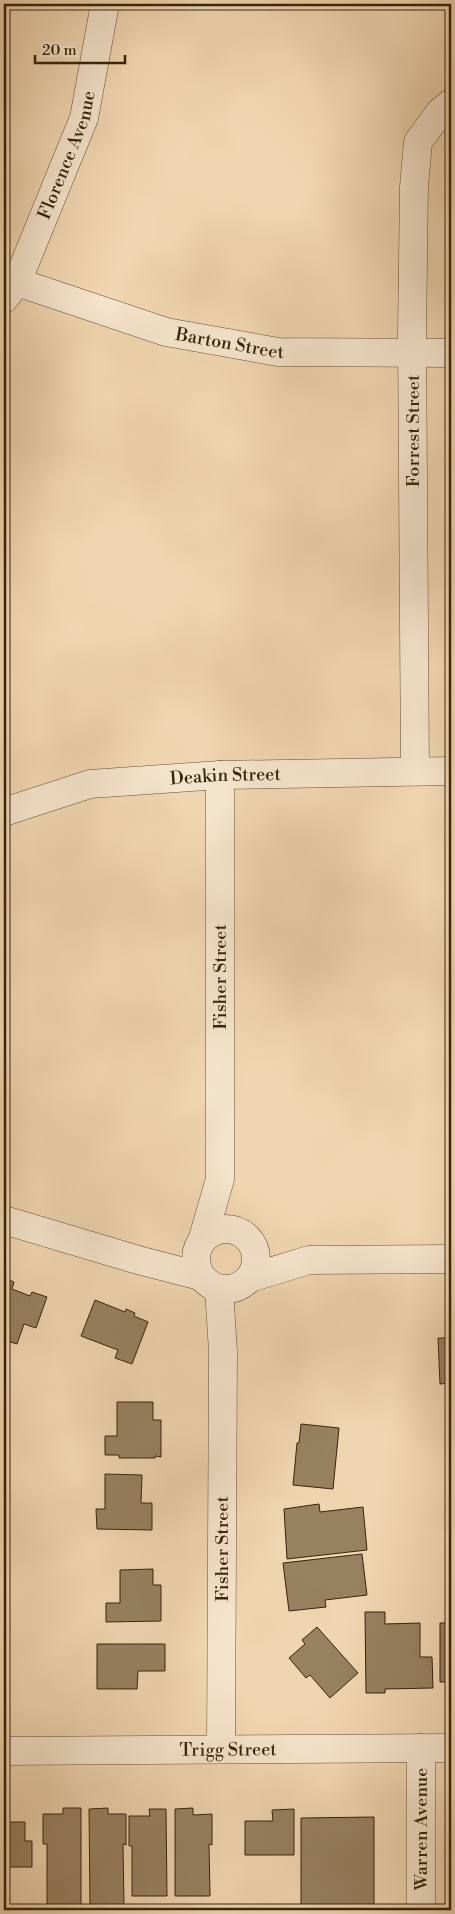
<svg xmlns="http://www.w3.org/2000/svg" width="455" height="1914" font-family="'Libre Bodoni',serif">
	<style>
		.building { fill: #978161; stroke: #36240c }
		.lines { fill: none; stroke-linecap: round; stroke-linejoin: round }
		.street-casing { stroke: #645035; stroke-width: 29 }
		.street { stroke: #f5e4cc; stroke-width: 28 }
		.labels { text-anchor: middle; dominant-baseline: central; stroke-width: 4.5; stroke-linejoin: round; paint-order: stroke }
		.street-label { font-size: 18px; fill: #36240c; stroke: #f5e4cc }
	</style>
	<rect width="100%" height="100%" fill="#f0d6b0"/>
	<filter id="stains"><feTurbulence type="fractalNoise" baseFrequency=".004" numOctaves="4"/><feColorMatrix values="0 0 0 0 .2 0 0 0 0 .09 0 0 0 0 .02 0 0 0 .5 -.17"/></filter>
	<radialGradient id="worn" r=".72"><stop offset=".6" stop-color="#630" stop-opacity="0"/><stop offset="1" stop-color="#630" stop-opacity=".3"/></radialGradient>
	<path class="building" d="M 4,1278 L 14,1282 L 12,1289 L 30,1296 L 32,1292 L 47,1297 L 36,1328 L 24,1324 L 17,1344 L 4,1340 Z
		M 95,1300 L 125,1312 L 126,1309 L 135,1313 L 134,1316 L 148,1322 L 132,1364 L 115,1358 L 118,1350 L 81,1336 Z
		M 438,1338 L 451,1338 L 451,1383 L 440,1384 Z
		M 117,1402 L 153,1402 L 153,1420 L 161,1420 L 161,1457 L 155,1456 L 155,1458 L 119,1458 L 119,1455 L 105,1455 L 105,1436 L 117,1436 Z
		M 301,1424 L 339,1428 L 333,1489 L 293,1485 L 297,1443 L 299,1443 Z
		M 105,1474 L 142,1475 L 141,1503 L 152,1503 L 152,1530 L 97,1529 L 96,1509 L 105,1509 Z
		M 319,1504 L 320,1512 L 363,1507 L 367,1550 L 287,1559 L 284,1509 Z
		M 362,1554 L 367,1595 L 325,1600 L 326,1607 L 289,1611 L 283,1563 Z
		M 153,1569 L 153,1585 L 161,1585 L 161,1621 L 106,1622 L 106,1603 L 120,1603 L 120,1570 Z
		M 365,1612 L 385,1612 L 385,1624 L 420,1623 L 420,1657 L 432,1657 L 433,1688 L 385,1689 L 385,1693 L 366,1693 Z
		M 440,1623 L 451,1623 L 451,1682 L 440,1682 Z
		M 317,1627 L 358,1673 L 330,1698 L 310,1675 L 306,1678 L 289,1658 L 305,1644 L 302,1640 Z
		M 97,1644 L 165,1644 L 165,1671 L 138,1671 L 137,1689 L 97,1689 Z
		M 63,1808 L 81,1808 L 81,1906 L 47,1907 L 47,1844 L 43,1844 L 43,1814 L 63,1814 Z
		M 108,1808 L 108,1814 L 126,1814 L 126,1845 L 123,1844 L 124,1906 L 90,1906 L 89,1809 Z
		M 193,1808 L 193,1815 L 212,1814 L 212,1845 L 209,1844 L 210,1896 L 175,1896 L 175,1809 Z
		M 149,1809 L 166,1809 L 167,1896 L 132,1896 L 132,1846 L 129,1846 L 129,1816 L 150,1816 Z
		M 294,1809 L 294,1855 L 245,1855 L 245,1821 L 273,1821 L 272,1810 Z
		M 4,1816 L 6,1816 L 6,1822 L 25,1822 L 25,1841 L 32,1841 L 32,1867 L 4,1867 Z
		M 374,1817 L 374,1906 L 301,1906 L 301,1818 Z"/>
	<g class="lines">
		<defs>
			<g id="street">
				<path id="s1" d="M 17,282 L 166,332 L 278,352 L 451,353"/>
				<path id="s2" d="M 4,299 L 17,282 L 84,118 L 105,4"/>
				<path d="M 415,771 L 412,334 L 414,187 L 418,142 L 440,112 L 451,103"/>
				<path id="s3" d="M 4,812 L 90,784 L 220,775 L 451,771"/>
				<path d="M 4,1220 L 138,1260 L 200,1276"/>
				<circle cx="226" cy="1259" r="30"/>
				<path d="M 203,1238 L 220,1179 L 220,775"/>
				<path d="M 250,1278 L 309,1260 L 451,1259"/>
				<path d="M 219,1289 L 223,1351 L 221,1748"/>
				<path d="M 421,1748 L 421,1910"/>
				<path id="s4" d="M 4,1751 L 451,1748"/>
			</g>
		</defs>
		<use href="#street" class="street-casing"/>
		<use href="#street" class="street"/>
	</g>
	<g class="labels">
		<g class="street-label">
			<text stroke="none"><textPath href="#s2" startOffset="158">Florence Avenue</textPath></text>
			<text stroke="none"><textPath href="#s1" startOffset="222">Barton Street</textPath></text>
			<text transform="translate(413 431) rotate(-90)">Forrest Street</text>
			<text stroke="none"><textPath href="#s3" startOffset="226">Deakin Street</textPath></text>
			<text transform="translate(220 977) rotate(-90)">Fisher Street</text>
			<text transform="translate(222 1549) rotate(-90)">Fisher Street</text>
			<text stroke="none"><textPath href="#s4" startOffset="224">Trigg Street</textPath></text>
			<text transform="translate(421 1829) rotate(-90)">Warren Avenue</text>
		</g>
	</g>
	<rect width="455" height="1914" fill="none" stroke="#f0d6b0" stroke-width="20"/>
	<rect x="5" y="5" width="445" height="1904" fill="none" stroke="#36240c" stroke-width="2.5"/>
	<rect x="10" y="10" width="435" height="1894" fill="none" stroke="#36240c"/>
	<path d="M35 55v8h90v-8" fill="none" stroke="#36240c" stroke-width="2.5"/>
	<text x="42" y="55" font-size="15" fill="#36240c" stroke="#f5e4cc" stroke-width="4" paint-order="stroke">20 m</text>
	<rect width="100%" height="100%" filter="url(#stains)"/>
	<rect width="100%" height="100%" fill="url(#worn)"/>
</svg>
